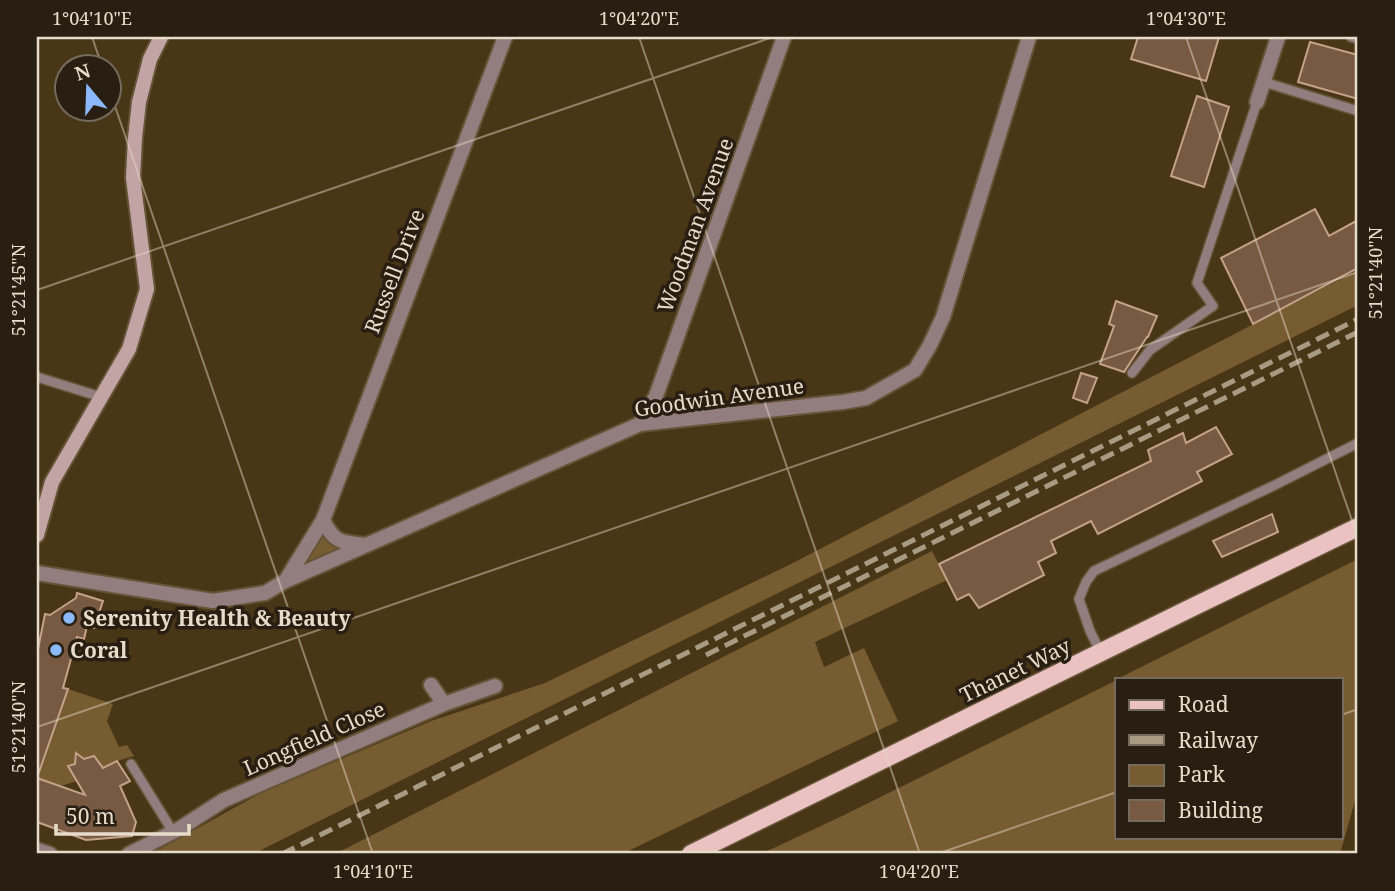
<svg xmlns="http://www.w3.org/2000/svg" width="1395" height="891" font-family="'Noto Serif',serif">
	<style>
		.green { fill: #775c31 }
		.building { fill: #785a42; stroke: #c4a289; stroke-width: 2 }
		.lines { fill: none; stroke-linecap: round; stroke-linejoin: round }
		.service-casing { stroke: #655437; stroke-width: 12 }
		.minor-casing { stroke: #655437; stroke-width: 18 }
		.secondary-casing { stroke: #655437; stroke-width: 18 }
		.primary-casing { stroke: #655437; stroke-width: 21 }
		.service { stroke: #927e7e; stroke-width: 9 }
		.minor { stroke: #927e7e; stroke-width: 14 }
		.secondary { stroke: #c3a4a4; stroke-width: 14 }
		.primary { stroke: #e9c2c1; stroke-width: 18 }
		.rail { stroke: #a99a83; stroke-width: 5; stroke-dasharray: 14 7; stroke-linecap: butt }
		.ticks { fill: none; stroke: #e7dcca; stroke-width: 2; stroke-opacity: 0.45 }
		.poi-dot { fill: #8cb9fc; stroke: #281f12; stroke-width: 2.5 }
		.labels { text-anchor: middle; dominant-baseline: central; stroke-width: 7; stroke-linejoin: round; paint-order: stroke }
		.street-label { font-size: 21px; fill: #e7dcca; stroke: #281f12 }
		.poi-label { font-size: 21px; font-weight: bold; fill: #e7dcca; stroke: #281f12; text-anchor: start }
		.neatline { fill: none; stroke: #e7dcca; stroke-width: 2.5 }
		.ticks-label { font-size: 18px; text-anchor: middle; fill: #e7dcca }
	</style>
	<rect width="100%" height="100%" fill="#493617"/>
	<path class="green" d="M 1358,270 L 1358,305 L 253,854 L 151,854 L 259,794 L 431,721 L 545,683 L 789,565 Z
		M 323,520 L 330,534 L 366,545 L 285,581 Z
		M 932,551 L 947,580 L 815,642 L 824,667 L 864,648 L 898,721 L 622,854 L 335,854 Z
		M 1358,559 L 1358,790 L 1340,854 L 761,854 L 840,817 L 1117,680 L 1117,837 L 1341,837 L 1341,679 L 1117,679 Z
		M 68,689 L 113,704 L 107,721 L 119,747 L 127,745 L 134,756 L 117,761 L 103,768 L 94,756 L 84,759 L 77,754 L 75,764 L 68,766 L 77,781 L 61,786 L 37,778 Z"/>
	<path class="building" d="M 1138,37 L 1219,37 L 1206,81 L 1131,59 Z
		M 1310,42 L 1358,55 L 1358,99 L 1298,82 Z
		M 1197,96 L 1229,107 L 1204,187 L 1171,176 Z
		M 1315,209 L 1329,236 L 1358,220 L 1358,268 L 1253,324 L 1221,258 Z
		M 1116,301 L 1157,316 L 1148,337 L 1147,337 L 1124,372 L 1100,364 L 1114,326 L 1109,324 Z
		M 1081,373 L 1097,378 L 1087,403 L 1073,398 Z
		M 1216,427 L 1232,454 L 1197,472 L 1202,481 L 1098,534 L 1091,521 L 1051,541 L 1056,553 L 1038,562 L 1044,575 L 979,608 L 969,594 L 957,600 L 939,564 L 1151,461 L 1148,450 L 1183,433 L 1186,443 Z
		M 1272,514 L 1278,532 L 1222,557 L 1213,541 Z
		M 77,593 L 103,601 L 94,628 L 87,626 L 84,639 L 77,637 L 63,688 L 68,689 L 39,772 L 37,772 L 37,654 L 45,614 L 50,615 L 76,598 Z
		M 76,753 L 84,759 L 94,756 L 103,768 L 117,761 L 130,781 L 120,786 L 136,822 L 132,836 L 86,840 L 37,822 L 37,778 L 85,795 L 68,766 L 75,764 Z"/>
	<g class="lines">
		<defs>
			<path id="service" d="M 1351,37 L 1358,39
				M 1264,82 L 1358,111
				M 1132,373 L 1150,350 L 1213,306 L 1197,283 L 1257,102
				M 37,377 L 101,397
				M 1101,653 L 1090,631 L 1079,599 L 1086,582 L 1094,571 L 1275,485 L 1358,443
				M 131,764 L 173,832"/>
			<path id="minor" d="M 1257,102 L 1278,37
				M 640,424 L 656,396 L 784,37
				M 323,520 C 334,543 341,542 365,545
				M 37,573 L 213,601 L 265,593 L 285,581 L 640,424 L 843,402 L 866,398 L 915,370 L 930,345 L 943,317 L 1029,37
				M 286,580 L 323,520 L 505,37
				M 431,685 L 444,704
				M 37,850 L 50,854
				M 129,854 L 179,829 L 224,800 L 444,704 L 495,686"/>
			<path id="secondary" d="M 37,535 L 52,482 L 129,349 L 147,289 L 133,178 L 135,138 L 139,102 L 150,59 L 161,37"/>
			<path id="primary" d="M 691,854 L 1197,605 L 1358,527"/>
		</defs>
		<use href="#service" class="service-casing"/>
		<use href="#minor" class="minor-casing"/>
		<use href="#secondary" class="secondary-casing"/>
		<use href="#primary" class="primary-casing"/>
		<use href="#service" class="service"/>
		<use href="#minor" class="minor"/>
		<use href="#secondary" class="secondary"/>
		<use href="#primary" class="primary"/>
		<path class="rail" d="M 706,655 L 1358,332
			M 282,854 L 1358,319"/>
	</g>
	<path class="ticks" d="M 92,37 L 102,66M 639,37 L 920,854M 1186,37 L 1358,538M 108,86 L 373,854M 37,290 L 773,37M 1341,715 L 1358,709M 37,727 L 1358,272M 937,854 L 1117,792"/>
	<g class="poi-dot">
		<circle cx="69" cy="618" r="7"/>
		<circle cx="56" cy="650" r="7"/>
	</g>
	<g class="labels">
		<g class="street-label">
			<text transform="translate(695 225) rotate(-70)">Woodman Avenue</text>
			<text transform="translate(394 271) rotate(-69)">Russell Drive</text>
			<text transform="translate(719 397) rotate(-8)">Goodwin Avenue</text>
			<text transform="translate(1015 670) rotate(-26)">Thanet Way</text>
			<text transform="translate(314 738) rotate(-24)">Longfield Close</text>
		</g>
		<g class="poi-label">
			<text x="83" y="618">Serenity Health &amp; Beauty</text>
			<text x="70" y="650">Coral</text>
		</g>
	</g>
	<rect width="1395" height="891" fill="none" stroke="#281f12" stroke-width="77"/>
	<rect x="1115" y="678" width="228" height="161" fill="#281f12" stroke="#746b5c" stroke-width="2"/>
	<rect x="1129" y="700" width="35" height="10" fill="#e9c2c1" stroke="#746b5c" stroke-width="2"/>
	<text x="1178" y="712" font-size="21" fill="#e7dcca">Road</text>
	<rect x="1129" y="735" width="35" height="10" fill="#a99a83" stroke="#746b5c" stroke-width="2"/>
	<text x="1178" y="748" font-size="21" fill="#e7dcca">Railway</text>
	<rect x="1129" y="765" width="35" height="21" fill="#775c31" stroke="#746b5c" stroke-width="2"/>
	<text x="1178" y="782" font-size="21" fill="#e7dcca">Park</text>
	<rect x="1129" y="800" width="35" height="21" fill="#785a42" stroke="#746b5c" stroke-width="2"/>
	<text x="1178" y="818" font-size="21" fill="#e7dcca">Building</text>
	<g transform="translate(88 88) rotate(341)"><circle r="33" fill="#281f12" stroke="#746b5c" stroke-width="2"/>
	<path d="M0-5L12 26L0 18L-12 26Z" fill="#8cb9fc"/>
	<text y="-10" font-size="19" font-weight="bold" text-anchor="middle" fill="#e7dcca">N</text>
	</g>
	<path d="M56 824v10h133v-10" fill="none" stroke="#e7dcca" stroke-width="3.5"/>
	<text x="66" y="824" font-size="21" fill="#e7dcca" stroke="#281f12" stroke-width="5" paint-order="stroke">50 m</text>
	<rect x="38" y="38" width="1318" height="814" class="neatline"/>
	<g class="ticks-label">
		<text x="92" y="25">1°04'10"E</text>
		<text x="639" y="25">1°04'20"E</text>
		<text x="1186" y="25">1°04'30"E</text>
		<text transform="translate(1376 273) rotate(-90)" y="6">51°21'40"N</text>
		<text transform="translate(19 290) rotate(-90)" y="6">51°21'45"N</text>
		<text transform="translate(19 727) rotate(-90)" y="6">51°21'40"N</text>
		<text x="373" y="878">1°04'10"E</text>
		<text x="919" y="878">1°04'20"E</text>
	</g>
</svg>
